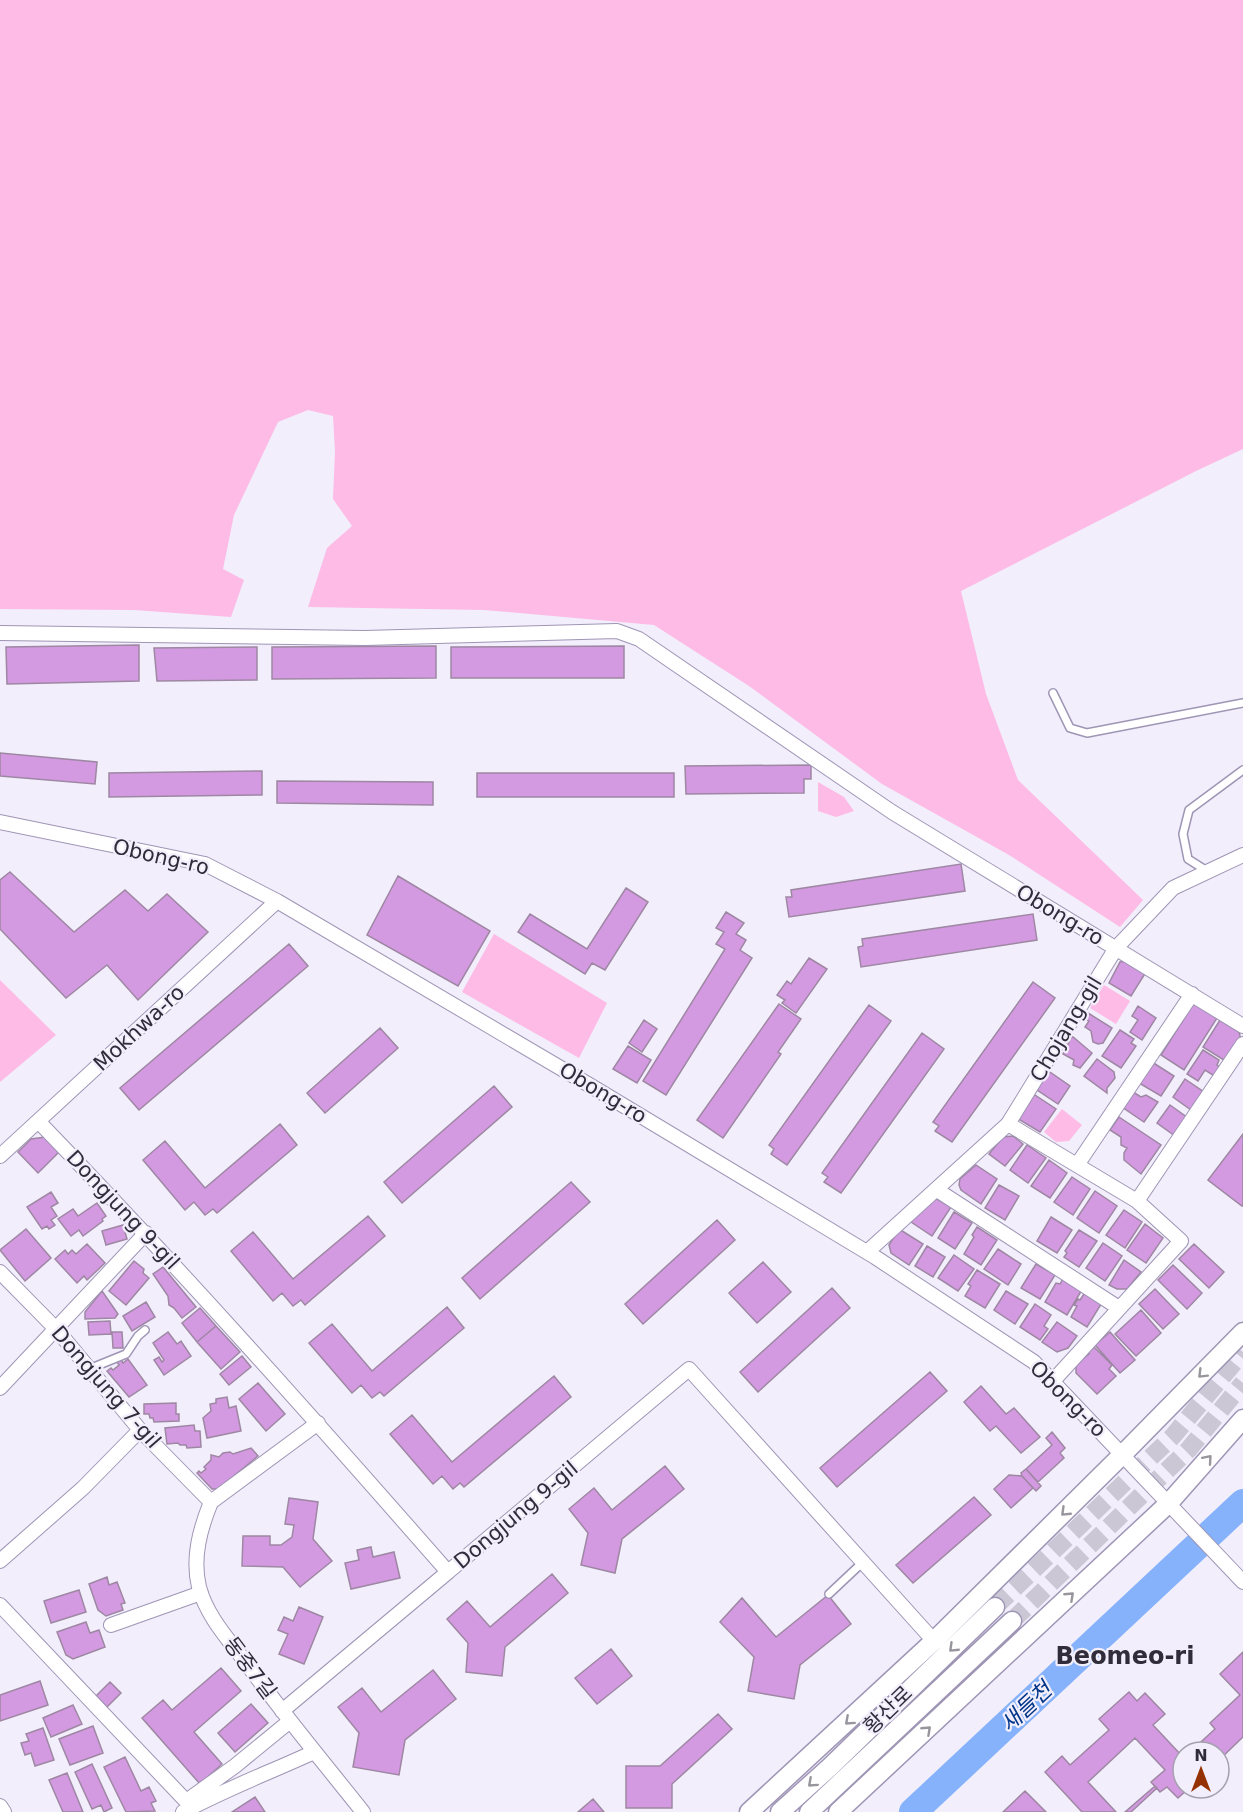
<svg xmlns="http://www.w3.org/2000/svg" width="1243" height="1812" font-family="'DejaVu Sans','Noto Sans KR',sans-serif">
	<style>
		.green { fill: #fdbbe6 }
		.lines { fill: none; stroke-linecap: round; stroke-linejoin: round }
		.river { stroke: #85b2fb; stroke-width: 28 }
		.building { fill: #d49ae1; stroke: #9e87a3; stroke-width: 1.5 }
		.secondary-tunnel { stroke: #cbc7d5; stroke-width: 18; stroke-dasharray: 18 9; stroke-linecap: butt }
		.lane-casing { stroke: #9f95b5; stroke-width: 10 }
		.street-casing { stroke: #9f95b5; stroke-width: 16 }
		.secondary-casing { stroke: #9f95b5; stroke-width: 21 }
		.lane { stroke: #fff; stroke-width: 7 }
		.street { stroke: #fff; stroke-width: 14 }
		.secondary { stroke: #fff; stroke-width: 18 }
		.oneway { stroke: #98969c }
		.labels { text-anchor: middle; dominant-baseline: central; stroke-width: 4.5; stroke-linejoin: round; paint-order: stroke }
		.street-label { font-size: 21px; fill: #302c39; stroke: #f2eefc }
		.water-label { font-size: 22px; font-style: italic; fill: #003688; stroke: #f2eefc }
		.quarter-label { font-size: 24px; font-weight: bold; fill: #302c39; stroke: #f2eefc }
	</style>
	<rect width="100%" height="100%" fill="#f2eefc"/>
	<path class="green" d="M 0,0 L 1243,0 L 1243,449 L 1196,471 L 961,591 L 986,694 L 1018,780 L 1143,900 L 1120,927 L 1009,855 L 882,784 L 749,686 L 654,625 L 484,610 L 308,607 L 327,548 L 352,526 L 333,499 L 335,451 L 333,416 L 308,410 L 278,422 L 234,515 L 223,569 L 244,580 L 231,617 L 134,610 L 0,609 Z
		M 818,782 L 844,797 L 854,811 L 836,817 L 818,811 Z
		M 494,934 L 607,1003 L 579,1058 L 462,992 Z
		M 0,980 L 56,1035 L 0,1082 Z
		M 1104,985 L 1130,1001 L 1116,1024 L 1090,1008 Z
		M 1062,1109 L 1082,1125 L 1069,1141 L 1056,1142 L 1044,1132 Z"/>
	<g class="lines">
		<path class="river" d="M 913,1812 L 1243,1503"/>
	</g>
	<path class="building" d="M 139,645 L 139,681 L 7,684 L 6,647 Z
		M 436,646 L 436,678 L 272,679 L 272,647 Z
		M 624,646 L 624,678 L 451,678 L 451,647 Z
		M 257,647 L 257,680 L 157,681 L 154,648 Z
		M 0,753 L 97,762 L 95,784 L 0,776 Z
		M 811,765 L 811,779 L 804,779 L 804,793 L 686,794 L 685,766 Z
		M 262,771 L 262,795 L 109,797 L 109,773 Z
		M 477,773 L 674,773 L 674,797 L 477,797 Z
		M 277,781 L 433,782 L 433,805 L 277,803 Z
		M 961,864 L 965,891 L 789,917 L 786,897 L 792,897 L 791,890 Z
		M 10,872 L 74,932 L 125,890 L 148,911 L 167,894 L 208,932 L 138,1000 L 107,965 L 66,998 L 0,929 L 0,880 Z
		M 398,876 L 490,931 L 458,986 L 367,935 Z
		M 626,888 L 648,902 L 605,970 L 592,963 L 585,974 L 518,932 L 530,914 L 587,949 Z
		M 726,912 L 744,923 L 736,934 L 746,940 L 740,950 L 752,958 L 666,1095 L 643,1081 L 725,949 L 716,944 L 724,932 L 716,928 Z
		M 1033,914 L 1037,940 L 861,967 L 858,947 L 863,946 L 862,939 Z
		M 289,944 L 308,966 L 139,1110 L 120,1088 Z
		M 809,958 L 827,969 L 796,1013 L 782,1003 L 785,1000 L 777,995 L 787,981 L 791,984 Z
		M 1127,961 L 1146,972 L 1131,996 L 1109,983 L 1120,962 Z
		M 1033,982 L 1055,998 L 952,1142 L 935,1131 L 939,1126 L 933,1122 Z
		M 1194,1003 L 1217,1018 L 1184,1070 L 1161,1055 Z
		M 779,1004 L 801,1019 L 778,1052 L 781,1054 L 723,1138 L 697,1120 Z
		M 869,1005 L 891,1021 L 787,1165 L 771,1154 L 774,1149 L 769,1145 Z
		M 1138,1006 L 1156,1018 L 1142,1040 L 1130,1032 L 1138,1020 L 1132,1016 Z
		M 1088,1013 L 1112,1028 L 1103,1043 L 1098,1044 L 1093,1042 L 1091,1031 L 1085,1027 L 1089,1021 L 1084,1019 Z
		M 644,1020 L 657,1029 L 642,1052 L 629,1043 Z
		M 1220,1020 L 1239,1032 L 1241,1040 L 1227,1062 L 1203,1047 Z
		M 380,1028 L 398,1048 L 325,1113 L 307,1093 Z
		M 1120,1030 L 1134,1039 L 1131,1043 L 1136,1046 L 1121,1068 L 1102,1056 Z
		M 922,1033 L 944,1049 L 841,1193 L 824,1182 L 828,1177 L 822,1173 Z
		M 1072,1036 L 1092,1053 L 1080,1068 L 1073,1065 L 1074,1060 L 1063,1054 Z
		M 628,1046 L 651,1060 L 637,1083 L 613,1069 Z
		M 1203,1050 L 1219,1060 L 1217,1065 L 1221,1068 L 1216,1077 L 1205,1070 L 1198,1081 L 1187,1074 Z
		M 1097,1059 L 1114,1072 L 1115,1078 L 1107,1088 L 1107,1093 L 1084,1076 Z
		M 1152,1062 L 1174,1076 L 1161,1096 L 1139,1083 Z
		M 1050,1072 L 1070,1086 L 1058,1104 L 1034,1088 L 1044,1073 L 1048,1075 Z
		M 1185,1079 L 1204,1092 L 1191,1110 L 1173,1097 Z
		M 494,1086 L 512,1107 L 402,1203 L 384,1182 Z
		M 1133,1092 L 1141,1097 L 1146,1095 L 1158,1102 L 1144,1122 L 1122,1107 Z
		M 1032,1093 L 1056,1109 L 1040,1132 L 1020,1120 L 1018,1114 Z
		M 1170,1105 L 1188,1118 L 1175,1136 L 1157,1123 Z
		M 1119,1117 L 1161,1145 L 1141,1174 L 1124,1160 L 1124,1153 L 1127,1148 L 1121,1145 L 1121,1137 L 1110,1130 Z
		M 280,1124 L 297,1145 L 217,1213 L 213,1209 L 205,1215 L 194,1202 L 185,1210 L 143,1160 L 165,1141 L 205,1188 Z
		M 1243,1134 L 1243,1204 L 1242,1206 L 1208,1180 Z
		M 1013,1136 L 1023,1144 L 1005,1166 L 989,1154 L 1003,1137 Z
		M 45,1137 L 60,1151 L 38,1173 L 18,1152 L 31,1139 Z
		M 1027,1145 L 1046,1158 L 1028,1183 L 1010,1170 Z
		M 1049,1160 L 1067,1173 L 1050,1198 L 1031,1186 Z
		M 976,1165 L 997,1179 L 981,1204 L 961,1190 L 959,1185 L 960,1179 Z
		M 1072,1177 L 1090,1189 L 1073,1215 L 1054,1202 Z
		M 571,1182 L 590,1202 L 480,1299 L 462,1278 Z
		M 999,1185 L 1019,1196 L 1005,1220 L 985,1208 Z
		M 1095,1191 L 1117,1206 L 1099,1233 L 1077,1218 Z
		M 51,1192 L 58,1203 L 51,1207 L 57,1216 L 51,1220 L 55,1225 L 49,1229 L 47,1226 L 42,1229 L 27,1207 Z
		M 937,1199 L 951,1207 L 932,1236 L 908,1220 L 929,1201 Z
		M 97,1203 L 106,1216 L 102,1219 L 103,1221 L 83,1236 L 79,1230 L 71,1236 L 58,1219 L 73,1209 L 78,1216 Z
		M 1124,1210 L 1142,1222 L 1125,1248 L 1106,1235 Z
		M 954,1212 L 972,1223 L 955,1249 L 938,1238 Z
		M 368,1216 L 385,1236 L 305,1305 L 301,1300 L 293,1306 L 282,1293 L 273,1301 L 231,1251 L 253,1232 L 293,1279 Z
		M 1051,1217 L 1072,1230 L 1057,1253 L 1037,1241 Z
		M 717,1220 L 735,1240 L 643,1324 L 625,1304 Z
		M 1145,1224 L 1163,1238 L 1146,1263 L 1127,1250 Z
		M 123,1225 L 127,1239 L 106,1245 L 102,1231 Z
		M 977,1227 L 997,1240 L 981,1265 L 964,1254 L 974,1237 L 972,1235 Z
		M 26,1229 L 51,1258 L 25,1281 L 0,1250 Z
		M 899,1229 L 923,1244 L 909,1265 L 891,1253 L 889,1245 Z
		M 1079,1230 L 1097,1241 L 1079,1267 L 1064,1257 L 1067,1253 L 1065,1251 Z
		M 1103,1243 L 1122,1256 L 1105,1281 L 1086,1268 Z
		M 87,1244 L 105,1263 L 87,1280 L 84,1276 L 77,1283 L 55,1259 L 65,1250 L 68,1254 L 72,1250 L 76,1254 Z
		M 1194,1244 L 1224,1272 L 1209,1288 L 1179,1259 Z
		M 927,1246 L 945,1257 L 933,1277 L 915,1266 Z
		M 998,1249 L 1021,1264 L 1008,1285 L 984,1269 Z
		M 954,1255 L 974,1269 L 958,1291 L 938,1278 Z
		M 1124,1260 L 1141,1272 L 1127,1289 L 1117,1289 L 1109,1285 Z
		M 134,1261 L 144,1269 L 143,1273 L 149,1278 L 126,1305 L 109,1291 Z
		M 763,1262 L 791,1292 L 757,1323 L 729,1293 Z
		M 1036,1264 L 1055,1275 L 1040,1299 L 1021,1288 Z
		M 1173,1265 L 1202,1293 L 1187,1309 L 1158,1280 Z
		M 163,1267 L 196,1307 L 182,1318 L 174,1308 L 169,1305 L 168,1296 L 153,1274 Z
		M 977,1270 L 1000,1284 L 985,1308 L 965,1296 L 971,1286 L 968,1284 Z
		M 1064,1277 L 1083,1288 L 1067,1315 L 1045,1302 L 1056,1283 L 1060,1284 Z
		M 832,1288 L 850,1308 L 758,1392 L 740,1372 Z
		M 1155,1289 L 1179,1314 L 1163,1329 L 1139,1304 Z
		M 102,1291 L 118,1314 L 115,1318 L 85,1319 L 85,1312 Z
		M 1006,1291 L 1028,1304 L 1015,1324 L 994,1310 Z
		M 1086,1291 L 1103,1301 L 1087,1327 L 1071,1317 L 1077,1306 L 1074,1305 L 1078,1299 L 1080,1300 Z
		M 146,1302 L 155,1317 L 132,1331 L 123,1316 Z
		M 1035,1304 L 1051,1315 L 1044,1326 L 1048,1329 L 1040,1340 L 1020,1327 Z
		M 447,1307 L 464,1328 L 384,1396 L 380,1392 L 372,1398 L 361,1385 L 352,1393 L 309,1343 L 332,1324 L 372,1371 Z
		M 200,1308 L 216,1326 L 197,1342 L 182,1323 Z
		M 1141,1310 L 1161,1333 L 1136,1356 L 1115,1334 Z
		M 110,1321 L 111,1334 L 89,1335 L 88,1322 Z
		M 1057,1322 L 1077,1336 L 1068,1348 L 1057,1352 L 1042,1342 Z
		M 216,1326 L 240,1352 L 221,1369 L 197,1342 Z
		M 112,1332 L 122,1332 L 123,1348 L 113,1348 Z
		M 168,1332 L 177,1344 L 181,1341 L 191,1356 L 164,1375 L 154,1360 L 159,1357 L 162,1362 L 164,1360 L 153,1343 Z
		M 1110,1332 L 1135,1360 L 1120,1373 L 1095,1345 Z
		M 1093,1346 L 1112,1365 L 1109,1369 L 1116,1376 L 1097,1394 L 1076,1373 L 1076,1364 L 1089,1354 L 1088,1350 Z
		M 242,1356 L 251,1367 L 229,1385 L 220,1374 Z
		M 121,1359 L 123,1363 L 128,1359 L 147,1385 L 129,1397 L 107,1371 L 111,1368 L 113,1370 L 119,1365 L 117,1362 Z
		M 930,1372 L 947,1391 L 837,1487 L 820,1468 Z
		M 554,1376 L 571,1397 L 464,1487 L 460,1483 L 453,1489 L 442,1476 L 433,1484 L 390,1434 L 412,1415 L 452,1462 Z
		M 258,1383 L 285,1414 L 266,1431 L 239,1399 Z
		M 981,1386 L 1006,1414 L 1014,1408 L 1040,1437 L 1021,1453 L 996,1426 L 990,1431 L 964,1402 Z
		M 227,1397 L 229,1408 L 236,1406 L 241,1431 L 207,1438 L 203,1418 L 211,1411 L 210,1404 L 216,1403 L 216,1399 Z
		M 176,1403 L 176,1414 L 179,1414 L 179,1421 L 154,1422 L 153,1418 L 150,1418 L 149,1414 L 144,1414 L 144,1404 Z
		M 194,1425 L 195,1431 L 200,1431 L 201,1447 L 187,1448 L 186,1445 L 180,1445 L 178,1443 L 167,1444 L 165,1428 Z
		M 1052,1432 L 1065,1448 L 1060,1453 L 1064,1458 L 1038,1482 L 1026,1469 L 1052,1445 L 1046,1438 Z
		M 251,1448 L 258,1456 L 218,1489 L 212,1489 L 197,1473 L 199,1471 L 201,1473 L 206,1469 L 204,1467 L 211,1460 L 211,1455 L 219,1457 L 223,1453 L 230,1452 L 233,1454 Z
		M 665,1466 L 684,1489 L 622,1539 L 615,1573 L 581,1565 L 588,1533 L 569,1509 L 594,1488 L 612,1510 Z
		M 1026,1469 L 1041,1486 L 1036,1491 L 1022,1476 L 1021,1473 Z
		M 1009,1475 L 1022,1476 L 1033,1488 L 1011,1508 L 994,1489 Z
		M 974,1497 L 991,1515 L 913,1583 L 896,1565 Z
		M 289,1498 L 318,1502 L 313,1539 L 332,1561 L 300,1587 L 283,1567 L 242,1566 L 243,1536 L 270,1536 L 270,1545 L 281,1545 L 292,1537 L 294,1525 L 285,1524 Z
		M 371,1547 L 373,1557 L 394,1552 L 400,1578 L 351,1589 L 345,1563 L 359,1560 L 357,1550 Z
		M 552,1574 L 568,1593 L 505,1647 L 502,1676 L 466,1672 L 468,1643 L 447,1619 L 467,1601 L 490,1627 Z
		M 107,1577 L 109,1585 L 117,1582 L 125,1603 L 121,1604 L 123,1610 L 106,1616 L 98,1610 L 89,1584 Z
		M 79,1590 L 86,1612 L 51,1623 L 44,1601 Z
		M 828,1595 L 851,1624 L 800,1665 L 794,1699 L 748,1691 L 754,1657 L 720,1622 L 742,1598 L 776,1637 Z
		M 299,1607 L 323,1617 L 304,1664 L 279,1654 L 288,1634 L 278,1630 L 284,1617 L 293,1621 Z
		M 86,1622 L 90,1633 L 99,1630 L 105,1647 L 73,1659 L 66,1655 L 57,1632 Z
		M 611,1649 L 632,1676 L 597,1704 L 575,1678 Z
		M 1243,1652 L 1243,1737 L 1219,1760 L 1219,1752 L 1190,1752 L 1215,1729 L 1210,1723 L 1240,1695 L 1220,1674 Z
		M 221,1668 L 241,1691 L 194,1732 L 222,1764 L 200,1784 L 142,1718 L 163,1700 L 172,1710 Z
		M 433,1670 L 456,1699 L 405,1740 L 399,1775 L 353,1767 L 359,1733 L 338,1707 L 362,1688 L 381,1712 Z
		M 40,1681 L 48,1705 L 0,1721 L 0,1695 Z
		M 110,1682 L 121,1693 L 107,1707 L 96,1696 Z
		M 1129,1692 L 1137,1701 L 1145,1693 L 1165,1714 L 1153,1725 L 1183,1757 L 1183,1788 L 1189,1788 L 1178,1798 L 1167,1787 L 1160,1792 L 1151,1782 L 1165,1770 L 1135,1738 L 1088,1782 L 1116,1812 L 1082,1812 L 1045,1772 L 1062,1756 L 1070,1765 L 1109,1730 L 1099,1719 Z
		M 251,1704 L 268,1723 L 235,1752 L 218,1733 Z
		M 73,1705 L 82,1724 L 51,1737 L 43,1718 Z
		M 718,1714 L 732,1729 L 672,1784 L 672,1808 L 626,1808 L 626,1766 L 660,1766 Z
		M 93,1726 L 103,1753 L 70,1765 L 59,1739 Z
		M 43,1728 L 54,1760 L 35,1766 L 31,1753 L 25,1755 L 21,1743 L 29,1741 L 26,1734 Z
		M 125,1757 L 141,1791 L 149,1787 L 156,1801 L 151,1803 L 155,1811 L 126,1812 L 104,1767 Z
		M 92,1764 L 112,1808 L 104,1812 L 101,1805 L 92,1809 L 75,1772 Z
		M 67,1773 L 83,1812 L 63,1812 L 49,1780 Z
		M 1155,1786 L 1157,1788 L 1131,1812 L 1125,1812 Z
		M 1025,1791 L 1046,1812 L 1003,1812 Z
		M 255,1797 L 265,1812 L 232,1812 Z
		M 593,1799 L 604,1812 L 578,1812 Z"/>
	<g class="lines">
		<path class="secondary-tunnel" d="M 995,1607 L 1173,1436 L 1243,1352
			M 1012,1621 L 1189,1449 L 1243,1383"/>
		<defs>
			<path id="lane" d="M 1053,693 L 1070,728 L 1087,733 L 1243,703
				M 1207,871 L 1188,859 L 1183,834 L 1189,810 L 1243,770
				M 89,1369 L 126,1354 L 138,1336 L 145,1330
				M 829,1594 L 863,1562"/>
			<path id="street" d="M 0,633 L 365,638 L 617,631 L 639,639 L 892,812 L 1243,1026
				M 0,822 L 205,864 L 277,901 L 591,1086 L 875,1257 L 1034,1362 L 1243,1582
				M 38,1121 C 179,1267 314,1419 448,1572 L 689,1369 L 934,1641
				M 1008,1124 L 1137,1201 L 1181,1241 L 1052,1382
				M 0,1156 L 277,901
				M 1077,1165 L 1192,994
				M 937,1190 L 1119,1308
				M 1137,1201 L 1243,1044
				M 867,1252 L 1008,1124 L 1116,948 L 1173,888 L 1243,855
				M 0,1272 L 57,1330 L 140,1430 L 211,1502
				M 0,1388 L 146,1233
				M 211,1502 C 200,1529 192,1558 199,1587 C 207,1617 229,1640 247,1664 C 284,1715 324,1763 363,1812
				M 211,1502 L 318,1423
				M 0,1561 L 83,1488 L 140,1430
				M 0,1605 L 186,1801 L 190,1808
				M 111,1625 L 201,1593
				M 282,1711 L 448,1572
				M 192,1797 L 235,1766 L 290,1721
				M 0,1806 L 4,1812
				M 183,1812 C 225,1789 271,1772 314,1752"/>
			<path id="secondary" d="M 749,1812 L 934,1641 L 1122,1455 L 1243,1332
				M 780,1812 L 830,1767 L 995,1607
				M 809,1812 L 1012,1621
				M 838,1812 L 1168,1504 L 1243,1419"/>
		</defs>
		<use href="#lane" class="lane-casing"/>
		<use href="#street" class="street-casing"/>
		<use href="#secondary" class="secondary-casing"/>
		<use href="#lane" class="lane"/>
		<use href="#street" class="street"/>
		<use href="#secondary" class="secondary"/>
	</g>
	<defs><path id="oneway-chevron" d="M-2-3.5L2.5 0L-2 3.5" fill="none" stroke-width="1.6" stroke-linecap="round" stroke-linejoin="round" transform="scale(1.5)"/></defs>
	<g class="oneway">
		<use href="#oneway-chevron" transform="translate(1202 1374) rotate(135)"/>
		<use href="#oneway-chevron" transform="translate(1208 1459) rotate(-49)"/>
		<use href="#oneway-chevron" transform="translate(1065 1512) rotate(136)"/>
		<use href="#oneway-chevron" transform="translate(1070 1596) rotate(-43)"/>
		<use href="#oneway-chevron" transform="translate(953 1648) rotate(136)"/>
		<use href="#oneway-chevron" transform="translate(849 1721) rotate(138)"/>
		<use href="#oneway-chevron" transform="translate(927 1730) rotate(-43)"/>
		<use href="#oneway-chevron" transform="translate(812 1783) rotate(138)"/>
	</g>
	<g class="labels">
		<g class="street-label">
			<text transform="translate(161 857) rotate(13)">Obong-ro</text>
			<text transform="translate(1060 915) rotate(31)">Obong-ro</text>
			<text transform="translate(139 1028) rotate(-43)">Mokhwa-ro</text>
			<text transform="translate(1066 1029) rotate(-59)">Chojang-gil</text>
			<text transform="translate(603 1093) rotate(31)">Obong-ro</text>
			<text transform="translate(123 1210) rotate(47)">Dongjung 9-gil</text>
			<text transform="translate(106 1387) rotate(49)">Dongjung 7-gil</text>
			<text transform="translate(1068 1399) rotate(45)">Obong-ro</text>
			<text transform="translate(516 1515) rotate(-40)">Dongjung 9-gil</text>
			<text transform="translate(250 1668) rotate(53)">동중7길</text>
			<text transform="translate(888 1710) rotate(-44)">황산로</text>
		</g>
		<g class="water-label">
			<text transform="translate(1026 1707) rotate(-43)">새들천</text>
		</g>
		<g class="quarter-label">
			<text x="1125" y="1656">Beomeo-ri</text>
		</g>
	</g>
	<g transform="translate(1201 1770)"><circle r="28" fill="#f2eefc" stroke="#a4a0ae" stroke-width="1.5"/>
	<path d="M0-4.5L10 22L0 15L-10 22Z" fill="#953000"/>
	<text y="-9" font-size="16" font-weight="bold" text-anchor="middle" fill="#302c39">N</text>
	</g>
</svg>
